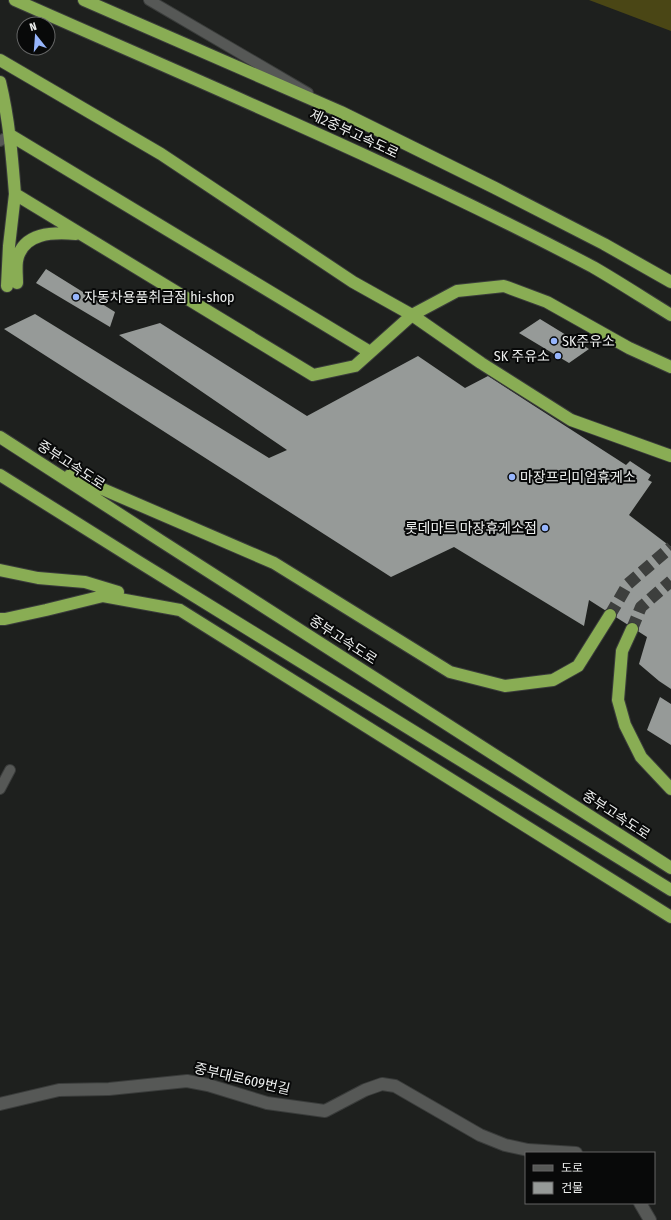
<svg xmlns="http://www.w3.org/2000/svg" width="671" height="1220" font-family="'Fira Sans Condensed','Noto Sans KR',sans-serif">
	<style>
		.forest { fill: #4a4615 }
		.building { fill: #969a98 }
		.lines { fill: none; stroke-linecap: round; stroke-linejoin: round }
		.motorway-tunnel { stroke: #3d3f3d; stroke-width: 12; stroke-dasharray: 12 6; stroke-linecap: butt }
		.service-casing { stroke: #3a3c3b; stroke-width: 12 }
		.minor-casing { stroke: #3a3c3b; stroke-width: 14 }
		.motorway-casing { stroke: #3a3c3b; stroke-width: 14 }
		.service { stroke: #565856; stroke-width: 10 }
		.minor { stroke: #565856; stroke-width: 12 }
		.motorway { stroke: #89ad54; stroke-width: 12 }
		.poi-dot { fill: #97b6fd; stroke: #080909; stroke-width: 1.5 }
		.labels { text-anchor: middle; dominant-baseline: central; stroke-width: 4; stroke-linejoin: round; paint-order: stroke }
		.street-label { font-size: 14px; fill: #edefee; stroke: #080909 }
		.poi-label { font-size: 14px; fill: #edefee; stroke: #080909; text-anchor: start }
	</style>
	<rect width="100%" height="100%" fill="#1e201e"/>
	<path class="forest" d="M 589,0 L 671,0 L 671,31 Z"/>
	<path class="building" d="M 46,269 L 115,312 L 110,327 L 36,283 Z
		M 35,314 L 269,458 L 287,450 L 119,335 L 160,323 L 307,416 L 418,356 L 465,388 L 488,376 L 626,465 L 630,461 L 651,475 L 648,480 L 652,482 L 629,515 L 671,547 L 671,689 L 659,681 L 639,664 L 647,637 L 589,600 L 584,626 L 454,547 L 391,577 L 4,329 Z
		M 540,319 L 589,349 L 569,363 L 519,333 Z
		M 660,697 L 671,704 L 671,745 L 647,730 Z"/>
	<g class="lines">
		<path class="motorway-tunnel" d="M 610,615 L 628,584 L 671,547
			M 632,629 L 641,607 L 671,581"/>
		<defs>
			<path id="service" d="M 149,0 L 308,93
				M 0,141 L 10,135
				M 0,789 L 10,770"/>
			<path id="minor" d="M 0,1104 L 59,1090 L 109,1089 L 187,1081 L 208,1085 L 267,1103 L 325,1111 L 365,1090 L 382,1084 L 395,1086 L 480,1135 L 505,1145 L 528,1150 L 576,1153
				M 640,1203 L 650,1220"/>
			<path id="motorway" d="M 15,0 C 209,86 405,168 593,267 C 619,282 645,299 671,315
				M 84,0 L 341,112 L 495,188 L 604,244 L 671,282
				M 0,60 L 161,154 L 353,282 L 412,315 L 481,363 L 571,420 L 671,456
				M 0,82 C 9,119 12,156 15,194 L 313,375 L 355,366 L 412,315 L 457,291 L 504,286 L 547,302 L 629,348 L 671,367
				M 10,135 L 370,352
				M 17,283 C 17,276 16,268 17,261 C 22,232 54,232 76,234
				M 7,286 L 9,246 L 15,194
				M 0,437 L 161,541 L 671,868
				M 0,475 L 139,562 L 671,890
				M 70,475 L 274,563 L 450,672 L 505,686 L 553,680 L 578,666 L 610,615
				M 0,570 L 38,578 L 85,582 L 118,592
				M 0,619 L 5,619 L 46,610 L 103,596 L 180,610 L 671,917
				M 632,629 L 622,651 L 618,700 L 625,725 L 641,757 L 671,789"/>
		</defs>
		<use href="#service" class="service-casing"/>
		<use href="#minor" class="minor-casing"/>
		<use href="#motorway" class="motorway-casing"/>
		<use href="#service" class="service"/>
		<use href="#minor" class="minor"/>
		<use href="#motorway" class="motorway"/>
	</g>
	<g class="poi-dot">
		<circle cx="76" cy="297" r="4"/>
		<circle cx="554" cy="341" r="4"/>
		<circle cx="558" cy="356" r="4"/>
		<circle cx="512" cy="477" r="4"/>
		<circle cx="545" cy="528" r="4"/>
	</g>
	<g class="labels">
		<g class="street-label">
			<text transform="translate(354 134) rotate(25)">제2중부고속도로</text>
			<text transform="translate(71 465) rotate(33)">중부고속도로</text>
			<text transform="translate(343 640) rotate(33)">중부고속도로</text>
			<text transform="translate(616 815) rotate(33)">중부고속도로</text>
			<text transform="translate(242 1079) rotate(13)">중부대로609번길</text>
		</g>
		<g class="poi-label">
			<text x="84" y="297">자동차용품취급점 hi-shop</text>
			<text x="562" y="341">SK주유소</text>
			<text x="550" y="356" text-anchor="end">SK 주유소</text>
			<text x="520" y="477">마장프리미엄휴게소</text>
			<text x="537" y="528" text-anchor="end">롯데마트 마장휴게소점</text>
		</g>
	</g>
	<rect x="525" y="1152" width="130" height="52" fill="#080909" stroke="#646565"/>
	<rect x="533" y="1165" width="20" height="6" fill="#565856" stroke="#646565"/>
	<text x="561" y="1172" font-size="12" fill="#edefee">도로</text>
	<rect x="533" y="1182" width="20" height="12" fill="#969a98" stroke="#646565"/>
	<text x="561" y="1192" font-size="12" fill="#edefee">건물</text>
	<g transform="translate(36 36) rotate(343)"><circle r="19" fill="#080909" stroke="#646565"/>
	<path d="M0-3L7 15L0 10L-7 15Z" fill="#97b6fd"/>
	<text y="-6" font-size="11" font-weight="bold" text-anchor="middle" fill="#edefee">N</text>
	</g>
</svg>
